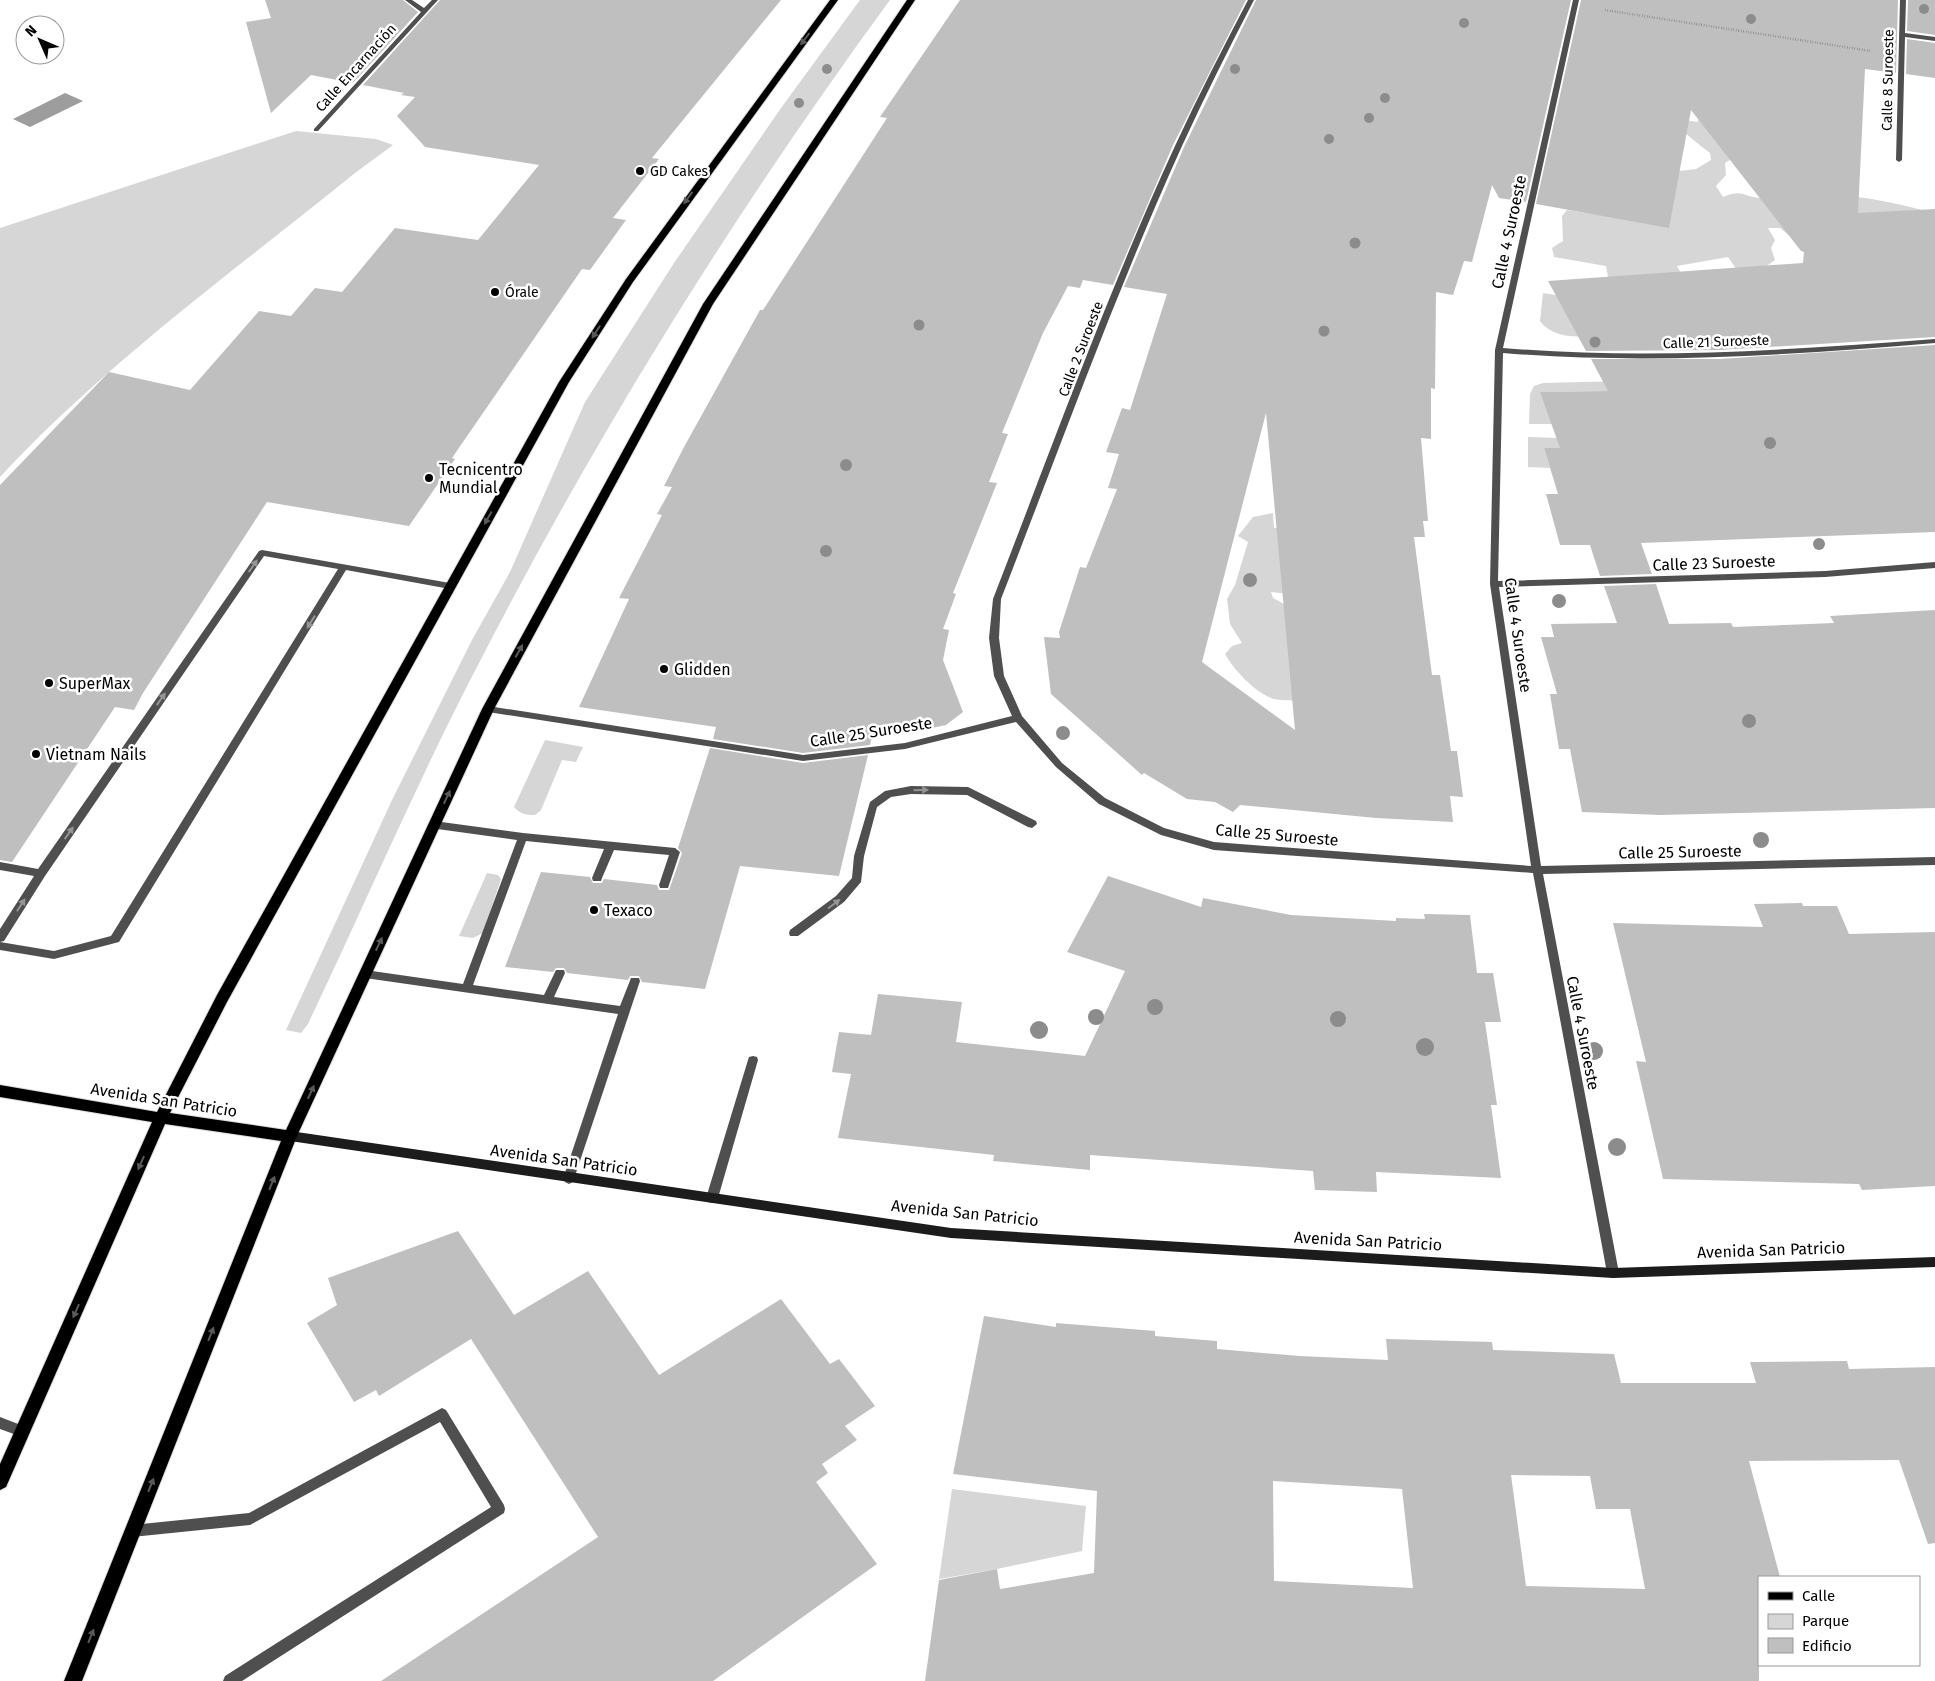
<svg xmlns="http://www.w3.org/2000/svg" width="1935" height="1681" font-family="'Fira Sans',sans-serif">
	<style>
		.green { fill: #d6d6d6 }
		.water { fill: #9d9d9d }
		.building { fill: #bfbfbf; fill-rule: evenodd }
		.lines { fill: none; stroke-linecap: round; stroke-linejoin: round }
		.primary-casing { stroke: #dbdbdb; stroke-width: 2 }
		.path { stroke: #717171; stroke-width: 2.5; stroke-dasharray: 0.5 2; stroke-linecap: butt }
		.lane { fill: #4f4f4f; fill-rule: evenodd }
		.street { fill: #4f4f4f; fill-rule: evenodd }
		.secondary { fill: #1c1c1c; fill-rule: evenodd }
		.primary { fill: #000; fill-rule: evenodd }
		.tree { fill: #8c8c8c }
		.oneway { fill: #595959 }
		.oneway2 { fill: #959595 }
		.poi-dot { fill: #000; stroke: #fff; stroke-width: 2 }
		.labels { text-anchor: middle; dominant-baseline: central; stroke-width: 5; stroke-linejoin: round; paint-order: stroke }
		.far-street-label { font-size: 14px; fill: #000; stroke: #fff }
		.far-poi-label { font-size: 14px; fill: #000; stroke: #fff; text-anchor: start }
		.street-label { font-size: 16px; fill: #000; stroke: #fff }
		.poi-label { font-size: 16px; fill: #000; stroke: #fff; text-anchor: start }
	</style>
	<rect width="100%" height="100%" fill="#fff"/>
	<path class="green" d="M 860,0 L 890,0 C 736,210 597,433 478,665 C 417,782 365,904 308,1024 L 301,1033 L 286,1030 L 392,800 L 472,640 L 510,572 L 585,402 L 674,263 L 781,108 Z
		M 1700,107 L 1736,156 L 1725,163 L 1726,175 L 1716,186 L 1723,197 C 1743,189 1742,196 1760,198 C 1773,199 1788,194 1802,194 C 1846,193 1887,200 1929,212 L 1935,262 L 1801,245 L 1780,228 L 1768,228 L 1775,240 L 1771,248 L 1775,260 L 1764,268 L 1741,276 L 1728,257 L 1677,266 L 1688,285 L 1615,289 L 1608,277 L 1606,266 L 1554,257 L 1552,248 L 1563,241 L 1562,216 L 1567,210 L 1658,224 L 1679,171 L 1696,169 L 1711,160 L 1710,153 C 1695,141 1682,132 1670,118 L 1698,122 Z
		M 296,131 L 376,139 L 393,145 L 355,173 C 234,271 106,363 0,477 L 0,228 Z
		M 1543,293 L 1555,295 L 1620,335 C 1595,335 1557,344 1540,321 Z
		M 1624,381 L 1643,448 L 1544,448 L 1550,468 L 1528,467 L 1528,437 L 1559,438 L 1616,391 L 1540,392 L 1554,424 L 1529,424 L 1530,394 L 1534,386 L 1543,383 Z
		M 1273,513 L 1274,528 L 1347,533 L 1298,595 L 1271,592 L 1273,598 L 1286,605 L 1299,701 C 1291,700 1278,701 1271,698 C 1254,691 1234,670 1225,654 L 1232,646 L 1242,643 L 1230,624 L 1227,599 L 1235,585 L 1248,542 L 1238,536 L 1253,517 Z
		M 545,740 L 583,747 L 576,762 L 562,760 L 541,810 L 535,815 C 526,815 520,814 514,807 Z
		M 487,873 L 498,875 L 501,879 L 483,933 L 473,938 L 459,936 Z
		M 952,1489 L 1086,1506 L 1082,1551 L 997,1569 L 939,1579 Z"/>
	<path class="water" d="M 65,93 L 83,101 L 30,127 L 13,119 Z"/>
	<path class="building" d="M 265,0 L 403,0 L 418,12 L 353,83 L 311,75 L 271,113 L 246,22 L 271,18 Z
		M 440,0 L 781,0 L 652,158 L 659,159 L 613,218 L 626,220 L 590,270 L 582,269 L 452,458 L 455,459 L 409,526 L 267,502 L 143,693 L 134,710 L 115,707 L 12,862 L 0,860 L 0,485 L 109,372 L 190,390 L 259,311 L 291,316 L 315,288 L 342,292 L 395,228 L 478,240 L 539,165 L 425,147 L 397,116 L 415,97 L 401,95 L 404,93 L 363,85 Z
		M 960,0 L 1246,0 L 1173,145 L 1113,285 L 1083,280 L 1080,288 L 1068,286 L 1043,333 L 1002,433 L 1008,434 L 989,482 L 997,483 L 953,593 L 956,594 L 943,629 L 949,630 L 943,660 L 963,712 L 946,725 L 913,732 L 872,737 L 870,745 L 803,753 L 713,739 L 716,727 L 579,707 L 629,599 L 619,598 L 662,515 L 657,514 L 672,487 L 664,486 L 684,447 L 760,310 L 763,310 L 887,118 L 880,117 Z
		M 1256,0 L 1571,0 L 1526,202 L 1499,198 L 1492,185 L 1472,262 L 1464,261 L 1453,295 L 1436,292 L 1435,389 L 1431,388 L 1431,439 L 1421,438 L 1428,521 L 1423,521 L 1425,537 L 1414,537 L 1432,675 L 1440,675 L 1451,751 L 1457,751 L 1463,797 L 1450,796 L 1453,822 L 1376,818 L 1240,805 L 1233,812 L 1215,802 L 1187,799 L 1144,773 L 1142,775 L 1051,694 L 1044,637 L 1060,638 L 1059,632 L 1080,567 L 1086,568 L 1117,489 L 1108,488 L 1119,454 L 1106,452 L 1122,408 L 1130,410 L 1167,294 L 1124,287 L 1184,147 ZM 1266,413 L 1295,730 L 1202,662 Z
		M 1581,0 L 1898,0 L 1896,73 L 1865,69 L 1858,213 L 1935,209 L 1935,337 L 1719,350 L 1586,351 L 1548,281 L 1803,263 L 1804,252 L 1801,251 L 1691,110 L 1669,228 L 1536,204 Z
		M 1908,0 L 1935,0 L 1935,35 L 1907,31 Z
		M 1907,39 L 1935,43 L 1935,78 L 1906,74 Z
		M 1935,345 L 1935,532 L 1641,543 L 1652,574 L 1600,576 L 1590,545 L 1560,545 L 1546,494 L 1558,494 L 1544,448 L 1560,448 L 1540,392 L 1608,391 L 1591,359 L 1719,359 Z
		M 1656,584 L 1669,624 L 1731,623 L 1733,627 L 1834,623 L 1830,616 L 1935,610 L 1935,808 L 1660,815 L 1582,812 L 1570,749 L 1559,749 L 1550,694 L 1557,694 L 1541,637 L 1554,637 L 1551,624 L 1617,623 L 1604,586 Z
		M 710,748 L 803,763 L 868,755 L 839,876 L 740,866 L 705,989 L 642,982 L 639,976 L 630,976 L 628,980 L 567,973 L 564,968 L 556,968 L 553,972 L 505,967 L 541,872 L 590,877 L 593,883 L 602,883 L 604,879 L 657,885 L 659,890 L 669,890 L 682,853 L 678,848 Z
		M 1108,876 L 1201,907 L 1203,898 L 1291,915 L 1396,921 L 1396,918 L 1425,919 L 1424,914 L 1470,915 L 1477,973 L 1493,973 L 1501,1022 L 1485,1022 L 1497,1105 L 1491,1105 L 1501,1178 L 1376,1172 L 1377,1192 L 1315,1190 L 1313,1171 L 1090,1155 L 1090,1170 L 993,1161 L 994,1155 L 838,1138 L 851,1074 L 832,1072 L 839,1032 L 871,1035 L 878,994 L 962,1002 L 956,1042 L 1085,1056 L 1125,971 L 1067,952 Z
		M 1802,903 L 1803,906 L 1837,906 L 1849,934 L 1935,932 L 1935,1186 L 1862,1190 L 1859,1184 L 1663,1179 L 1636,1061 L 1646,1062 L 1613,923 L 1763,927 L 1754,904 Z
		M 458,1231 L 514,1315 L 588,1271 L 659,1375 L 781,1299 L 830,1364 L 839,1359 L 875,1406 L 845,1426 L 857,1440 L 822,1464 L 828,1473 L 816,1482 L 877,1564 L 713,1681 L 381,1681 L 598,1537 L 471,1339 L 379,1396 L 376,1390 L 354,1402 L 307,1323 L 337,1305 L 328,1278 Z
		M 984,1316 L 1056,1327 L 1056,1323 L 1155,1331 L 1155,1336 L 1217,1341 L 1217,1349 L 1300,1356 L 1388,1360 L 1386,1339 L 1492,1342 L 1493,1350 L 1614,1354 L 1621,1383 L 1756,1383 L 1750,1362 L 1847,1361 L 1849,1369 L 1935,1367 L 1935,1543 L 1928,1544 L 1899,1460 L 1749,1461 L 1780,1577 L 1759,1577 L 1759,1681 L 925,1681 L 939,1580 L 997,1569 L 1000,1589 L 1094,1573 L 1097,1491 L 953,1474 ZM 1511,1475 L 1590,1476 L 1596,1509 L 1630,1509 L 1645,1589 L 1526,1586 ZM 1273,1481 L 1402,1489 L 1413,1588 L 1274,1581 Z"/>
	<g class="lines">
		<defs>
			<path id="primary" d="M 830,0 L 838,0 L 633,282 L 569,382 L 227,1002 L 170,1113 L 286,1130 L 482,709 L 703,304 L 907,0 L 915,0 L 713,304 L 494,709 L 297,1136 L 82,1681 L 64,1681 L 281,1141 L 165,1124 L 6,1487 L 0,1490 L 0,1464 L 152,1122 L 0,1097 L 0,1085 L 157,1112 L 217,995 L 559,382 L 626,279 Z"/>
		</defs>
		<use href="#primary" class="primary-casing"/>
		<path class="path" d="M 1605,10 L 1871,51"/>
		<path class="lane" d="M 262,550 L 450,583 L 454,586 L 450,589 L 346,570 L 119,942 L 54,959 L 0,950 L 0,929 L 34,876 L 0,870 L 0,862 L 38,869 L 259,551 ZM 264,556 L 338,569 L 111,936 L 54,951 L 0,942 L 4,941 L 45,876 Z
			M 911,786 L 968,787 L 1036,821 L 1037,824 L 1032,828 L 1028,827 L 967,795 L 911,794 L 891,797 L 877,807 L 864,856 L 861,882 L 844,902 L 798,936 L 790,936 L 789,933 L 790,930 L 836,896 L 852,878 L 854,856 L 870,802 L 885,791 Z
			M 434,821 L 523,833 L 675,848 L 680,852 L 668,888 L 660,888 L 659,885 L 669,855 L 614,850 L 602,878 L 601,881 L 593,881 L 592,878 L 604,849 L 526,841 L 473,985 L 544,995 L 556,970 L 564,970 L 565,973 L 554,997 L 620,1006 L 631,978 L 639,978 L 640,981 L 573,1182 L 569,1184 L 565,1182 L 563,1179 L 618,1014 L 365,978 L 361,977 L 360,974 L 361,971 L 365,970 L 463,984 L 517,840 L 430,828 L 429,825 Z
			M 753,1056 L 757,1057 L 758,1060 L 718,1198 L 716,1202 L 712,1203 L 708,1202 L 706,1198 L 748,1060 L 749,1057 Z
			M 442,1408 L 446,1410 L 504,1505 L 505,1509 L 504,1513 L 242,1681 L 223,1681 L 225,1676 L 491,1507 L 440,1422 L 250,1525 L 132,1537 L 127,1535 L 125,1531 L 127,1527 L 132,1525 L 249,1513 Z
			M 0,1417 L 26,1427 L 28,1431 L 26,1435 L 22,1437 L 0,1429 Z"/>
		<path class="street" d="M 405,0 L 412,0 L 424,8 L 432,0 L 438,0 L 318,131 L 314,131 L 314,129 L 421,12 Z
			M 1248,0 L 1254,0 C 1229,48 1205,96 1182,146 C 1115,294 1060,447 1001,599 L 999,638 L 1004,676 L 1022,716 L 1062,763 L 1105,798 L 1164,828 L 1214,842 L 1531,866 L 1490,584 L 1495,350 L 1573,0 L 1579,0 L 1503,348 C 1648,360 1790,350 1935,339 L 1935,343 C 1790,355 1649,365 1503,353 L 1498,581 L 1825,571 L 1935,562 L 1935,568 L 1825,577 L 1499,587 L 1541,866 L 1935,857 L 1935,865 L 1543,874 L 1619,1273 L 1617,1277 L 1613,1278 L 1609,1277 L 1607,1273 L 1533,873 L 1214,850 L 1161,835 L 1099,804 L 1056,767 L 1016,722 L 905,749 L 803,761 L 488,712 L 483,709 L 488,706 L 803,755 L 905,743 L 1012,716 L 994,676 L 989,638 L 993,599 C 1052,447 1107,294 1175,146 C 1198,96 1223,48 1248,0 Z
			M 1900,0 L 1906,0 L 1905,33 L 1935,37 L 1935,41 L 1905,37 L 1902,160 L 1899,162 L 1896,160 Z"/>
		<path class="secondary" d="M 290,1131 L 951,1228 L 1613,1268 L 1935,1257 L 1935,1267 L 1613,1278 L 951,1238 L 290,1141 L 286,1139 L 284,1136 L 286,1133 Z"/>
		<use href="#primary" class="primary"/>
	</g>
	<g class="tree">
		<circle cx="1924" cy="9" r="5"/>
		<circle cx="1751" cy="19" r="5"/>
		<circle cx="1464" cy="23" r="5"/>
		<circle cx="827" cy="69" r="5"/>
		<circle cx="1235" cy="69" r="5"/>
		<circle cx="1385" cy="98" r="5"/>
		<circle cx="799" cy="103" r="5"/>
		<circle cx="1369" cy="118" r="5"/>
		<circle cx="1329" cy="139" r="5"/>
		<circle cx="1355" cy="243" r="5.5"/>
		<circle cx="919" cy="325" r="5.5"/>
		<circle cx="1324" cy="331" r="5.5"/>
		<circle cx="1595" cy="342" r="5.5"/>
		<circle cx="1770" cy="443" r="6"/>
		<circle cx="846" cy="465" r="6"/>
		<circle cx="1819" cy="544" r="6"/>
		<circle cx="826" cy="551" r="6"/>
		<circle cx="1250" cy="580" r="7"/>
		<circle cx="1559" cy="601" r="7"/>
		<circle cx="1749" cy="721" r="7"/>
		<circle cx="1063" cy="733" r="7"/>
		<circle cx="1761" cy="840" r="8"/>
		<circle cx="1155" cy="1007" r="8"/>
		<circle cx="1096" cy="1017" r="8"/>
		<circle cx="1338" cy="1019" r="8"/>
		<circle cx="1039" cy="1030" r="9"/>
		<circle cx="1425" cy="1047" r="9"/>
		<circle cx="1594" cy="1051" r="9"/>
		<circle cx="1617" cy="1147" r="9"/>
	</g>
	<defs><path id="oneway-solid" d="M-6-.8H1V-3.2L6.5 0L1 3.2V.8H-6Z" transform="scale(1.25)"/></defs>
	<g class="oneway">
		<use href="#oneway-solid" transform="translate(805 39) rotate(127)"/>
		<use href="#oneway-solid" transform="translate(688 198) rotate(126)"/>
		<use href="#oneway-solid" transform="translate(596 332) rotate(123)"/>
		<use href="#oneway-solid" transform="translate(488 518) rotate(119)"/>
		<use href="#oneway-solid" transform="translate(519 651) rotate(-61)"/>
		<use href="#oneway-solid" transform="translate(447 797) rotate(-65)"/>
		<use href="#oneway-solid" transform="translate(379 944) rotate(-65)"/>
		<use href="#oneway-solid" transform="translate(311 1092) rotate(-65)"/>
		<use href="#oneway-solid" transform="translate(141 1163) rotate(114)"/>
		<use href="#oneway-solid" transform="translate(272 1183) rotate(-68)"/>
		<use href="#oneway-solid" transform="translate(76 1311) rotate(114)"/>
		<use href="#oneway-solid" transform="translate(211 1334) rotate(-68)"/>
		<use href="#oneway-solid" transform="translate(151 1485) rotate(-68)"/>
		<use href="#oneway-solid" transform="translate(91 1636) rotate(-68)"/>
	</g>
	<g class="oneway2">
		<use href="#oneway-solid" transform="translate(253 566) rotate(-55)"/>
		<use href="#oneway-solid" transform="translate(311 622) rotate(122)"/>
		<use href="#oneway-solid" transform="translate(161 699) rotate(-55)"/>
		<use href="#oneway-solid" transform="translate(921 790) rotate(-1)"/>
		<use href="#oneway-solid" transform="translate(69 833) rotate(-55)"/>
		<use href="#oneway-solid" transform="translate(834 904) rotate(-37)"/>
		<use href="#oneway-solid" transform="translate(21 905) rotate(-57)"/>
	</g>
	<g class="poi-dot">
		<circle cx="640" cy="171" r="5"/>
		<circle cx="495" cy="292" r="5"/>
		<circle cx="429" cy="478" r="5"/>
		<circle cx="664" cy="669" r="5"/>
		<circle cx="49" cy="683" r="5"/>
		<circle cx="36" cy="754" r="5"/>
		<circle cx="594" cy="910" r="5"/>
	</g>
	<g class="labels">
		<g class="far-street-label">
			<text transform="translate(356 68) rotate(-48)">Calle Encarnación</text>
			<text transform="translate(1888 80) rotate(-89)">Calle 8 Suroeste</text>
			<text transform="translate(1716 342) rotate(-2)">Calle 21 Suroeste</text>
			<text transform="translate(1081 349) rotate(-69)">Calle 2 Suroeste</text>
		</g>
		<g class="far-poi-label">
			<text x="650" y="171">GD Cakes</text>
			<text x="505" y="292">Órale</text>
		</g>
		<g class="street-label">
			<text transform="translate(1509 232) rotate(-78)">Calle 4 Suroeste</text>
			<text transform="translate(1714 563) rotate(-2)">Calle 23 Suroeste</text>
			<text transform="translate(1518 635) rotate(82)">Calle 4 Suroeste</text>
			<text transform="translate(871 732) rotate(-9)">Calle 25 Suroeste</text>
			<text transform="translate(1277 835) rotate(5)">Calle 25 Suroeste</text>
			<text transform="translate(1680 852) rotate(-1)">Calle 25 Suroeste</text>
			<text transform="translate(1583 1033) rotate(79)">Calle 4 Suroeste</text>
			<text transform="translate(164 1100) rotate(9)">Avenida San Patricio</text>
			<text transform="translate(564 1160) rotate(8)">Avenida San Patricio</text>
			<text transform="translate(965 1213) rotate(6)">Avenida San Patricio</text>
			<text transform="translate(1368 1241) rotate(3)">Avenida San Patricio</text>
			<text transform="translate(1771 1250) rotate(-2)">Avenida San Patricio</text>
		</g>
		<g class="poi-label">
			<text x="439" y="469">Tecnicentro<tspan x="439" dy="18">Mundial</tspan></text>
			<text x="674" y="669">Glidden</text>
			<text x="59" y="683">SuperMax</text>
			<text x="46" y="754">Vietnam Nails</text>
			<text x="604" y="910">Texaco</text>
		</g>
	</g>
	<rect x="1758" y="1576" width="162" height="90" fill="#ffffff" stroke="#999999"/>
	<rect x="1768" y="1592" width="25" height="8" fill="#000000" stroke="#999999"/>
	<text x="1802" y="1601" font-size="15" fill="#000000">Calle</text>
	<rect x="1768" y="1614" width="25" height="15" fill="#d6d6d6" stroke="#999999"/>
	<text x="1802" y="1626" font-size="15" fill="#000000">Parque</text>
	<rect x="1768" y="1638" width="25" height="15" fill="#bfbfbf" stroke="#999999"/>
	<text x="1802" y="1651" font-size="15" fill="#000000">Edificio</text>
	<g transform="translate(40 40) rotate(315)"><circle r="24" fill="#ffffff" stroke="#999999"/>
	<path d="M0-4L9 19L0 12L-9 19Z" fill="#000000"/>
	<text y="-8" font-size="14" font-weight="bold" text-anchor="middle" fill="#000000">N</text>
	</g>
</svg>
